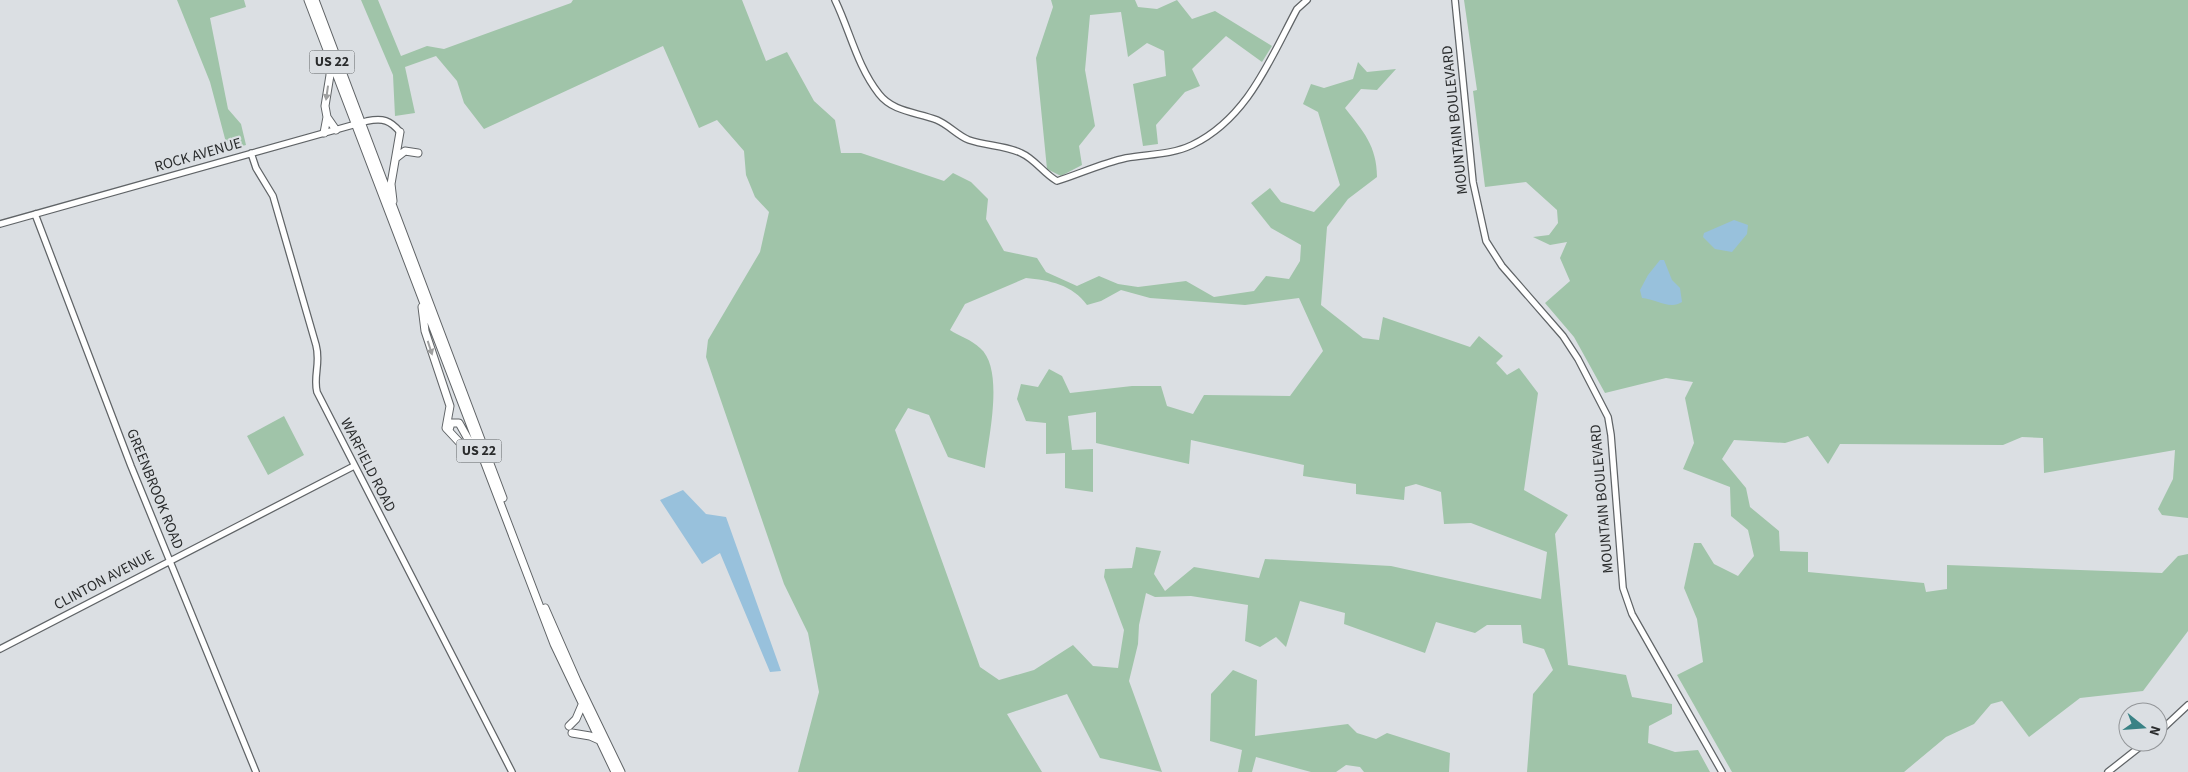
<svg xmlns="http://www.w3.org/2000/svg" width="2188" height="772" font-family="'Source Sans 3',sans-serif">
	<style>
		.green { fill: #a0c4a9; fill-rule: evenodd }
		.water { fill: #98c1dc }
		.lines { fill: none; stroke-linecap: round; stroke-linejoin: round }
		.secondary-casing { stroke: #606467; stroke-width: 8 }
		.highway-casing { stroke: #606467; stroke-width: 9 }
		.secondary { stroke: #fff; stroke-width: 5.5 }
		.highway { stroke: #fff; stroke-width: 7 }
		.oneway { fill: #9fa0a0 }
		.labels { text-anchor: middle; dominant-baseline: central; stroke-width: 4.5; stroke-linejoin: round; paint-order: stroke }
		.shield { fill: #dbdfe3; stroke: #5f6264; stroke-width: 1 }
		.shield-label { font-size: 14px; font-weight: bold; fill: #2a2c2d }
		.street-label { font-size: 15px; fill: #2a2c2d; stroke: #dbdfe3 }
	</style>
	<rect width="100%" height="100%" fill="#dbdfe3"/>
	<path class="green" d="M 177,0 L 244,0 L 246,7 L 210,18 L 228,109 L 241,124 L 246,145 L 228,150 L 210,82 Z
		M 361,0 L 378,0 L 401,56 L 427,46 L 444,49 L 571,3 L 573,0 L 742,0 L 766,61 L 787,52 L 814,101 L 835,120 L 841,153 L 861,153 L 944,181 L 953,173 L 971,182 L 988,199 L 986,219 L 1004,251 L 1037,258 L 1046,272 L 1077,286 L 1099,276 L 1118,284 L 1138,287 L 1186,281 L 1214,297 L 1254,291 L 1266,276 L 1289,279 L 1300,261 L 1301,245 L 1271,228 L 1251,203 L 1270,188 L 1281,202 L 1314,212 L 1340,185 L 1318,112 L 1303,104 L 1311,84 L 1324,88 L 1353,79 L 1358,62 L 1367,72 L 1396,69 L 1377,90 L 1361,89 L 1345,108 C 1363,131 1377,146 1377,177 L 1348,199 L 1327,227 L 1321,305 L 1363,338 L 1379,340 L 1383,317 L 1470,347 L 1479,336 L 1503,356 L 1496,363 L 1507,375 L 1519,368 L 1538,393 L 1524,490 L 1568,515 L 1555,534 L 1568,665 L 1626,675 L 1632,697 L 1672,704 L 1672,714 L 1649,726 L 1648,743 L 1675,752 L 1698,750 L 1710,772 L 1527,772 L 1533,694 L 1553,670 L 1544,649 L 1523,643 L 1521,625 L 1487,625 L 1475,633 L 1436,622 L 1425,653 L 1344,624 L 1345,613 L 1300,601 L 1286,647 L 1276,637 L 1260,647 L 1245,641 L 1248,605 L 1191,596 L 1155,597 L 1146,593 L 1139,625 L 1138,644 L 1129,681 L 1162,772 L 1100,758 L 1067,694 L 1007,714 L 1042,772 L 798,772 L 819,692 L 808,633 L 784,584 L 706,357 L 708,340 L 760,252 L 769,212 L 755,197 L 746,175 L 744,151 L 717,120 L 699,128 L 663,46 L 484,129 L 464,103 L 457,81 L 436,56 L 405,67 L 415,113 L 395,116 L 393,75 ZM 1026,278 C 1049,280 1073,285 1087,305 L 1101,301 L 1121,290 L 1150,298 L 1245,305 L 1299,298 L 1323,351 L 1290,396 L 1204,395 L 1193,414 L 1167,406 L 1161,386 L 1132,386 L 1070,393 L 1062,376 L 1049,369 L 1038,387 L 1021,384 L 1017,399 L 1026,421 L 1046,423 L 1046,454 L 1065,453 L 1065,488 L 1093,492 L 1093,449 L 1072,450 L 1068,416 L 1096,412 L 1096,443 L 1189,464 L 1191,440 L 1304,465 L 1303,476 L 1356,484 L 1356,494 L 1404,500 L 1405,487 L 1416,484 L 1441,492 L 1444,524 L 1471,523 L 1547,552 L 1541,599 L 1391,566 L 1265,559 L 1259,578 L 1194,567 L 1165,591 L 1154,574 L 1161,551 L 1136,547 L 1132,568 L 1105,569 L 1104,577 L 1124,630 L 1118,668 L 1093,666 L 1073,645 L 1034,670 L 999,680 L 980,667 L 895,430 L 908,408 L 929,415 L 948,457 L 985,468 C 988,439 1005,369 980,348 C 972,340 959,336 950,330 L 965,304 Z
		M 1051,0 L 1135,0 L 1138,7 L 1157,9 L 1177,0 L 1192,19 L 1215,11 L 1272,46 L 1262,62 L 1226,36 L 1192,69 L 1200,86 L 1185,92 L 1156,125 L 1158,144 L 1143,146 L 1133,84 L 1166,76 L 1164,51 L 1147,43 L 1128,57 L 1121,12 L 1090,15 L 1085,70 L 1095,126 L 1079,146 L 1082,165 L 1061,176 L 1047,169 L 1036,58 L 1053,7 Z
		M 1464,0 L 2188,0 L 2188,518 L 2162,515 L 2158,509 L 2173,479 L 2175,450 L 2044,473 L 2043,438 L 2022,437 L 2003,445 L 1840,444 L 1828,464 L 1808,436 L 1785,443 L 1734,440 L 1722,459 L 1746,488 L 1750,507 L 1779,531 L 1780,551 L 1808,552 L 1808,572 L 1924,583 L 1926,592 L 1947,589 L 1947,565 L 2162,573 L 2178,556 L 2188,554 L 2188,631 L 2143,691 L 2080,698 L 2029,737 L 2002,701 L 1991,704 L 1974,724 L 1946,737 L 1904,772 L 1732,772 L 1677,675 L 1703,662 L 1697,619 L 1684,588 L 1694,543 L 1701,543 L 1714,564 L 1738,576 L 1754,556 L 1748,530 L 1731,516 L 1730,487 L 1683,469 L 1694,443 L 1685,398 L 1693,382 L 1666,378 L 1605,393 L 1574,337 L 1545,303 L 1570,281 L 1560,258 L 1567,242 L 1550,245 L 1533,237 L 1549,235 L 1558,223 L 1557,210 L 1526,182 L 1485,187 L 1473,91 L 1477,90 Z
		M 284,416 L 304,455 L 268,475 L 247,436 Z
		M 1233,670 L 1257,680 L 1255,736 L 1348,724 L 1357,733 L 1376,739 L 1387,733 L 1450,753 L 1449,772 L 1364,772 L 1360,767 L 1346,765 L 1336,772 L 1311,772 L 1256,757 L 1252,772 L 1238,772 L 1242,750 L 1210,741 L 1211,694 Z"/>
	<path class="water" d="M 1734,220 L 1748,225 L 1747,234 L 1732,252 L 1715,249 L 1703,237 L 1704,233 Z
		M 1660,260 L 1664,260 L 1672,280 L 1680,288 L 1682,302 C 1670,310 1656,299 1642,298 L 1640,290 L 1648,275 Z
		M 683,490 L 706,514 L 726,517 L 781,671 L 770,672 L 720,553 L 702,564 L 660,500 Z"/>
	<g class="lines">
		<defs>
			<path id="secondary" d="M 835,0 C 850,31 857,66 879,94 C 893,112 916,112 937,120 C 949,125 958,136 969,140 C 986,146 1005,145 1021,153 C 1035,159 1044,174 1057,181 C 1079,174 1103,163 1126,158 C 1148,154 1171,155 1192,145 C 1248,118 1270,59 1297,9 L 1307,0
				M 1455,0 L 1473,182 L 1486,241 L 1502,266 L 1563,336 L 1578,359 L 1608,417 L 1611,435 L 1623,588 L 1632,614 L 1722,772
				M 251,153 L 256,168 L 273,196 L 316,345 C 321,363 313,376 317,392 L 512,772
				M 35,214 L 131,466 L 256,772
				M 0,224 L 367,121 C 383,118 390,120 400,132
				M 0,649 L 354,466
				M 2158,733 L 2188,705
				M 2108,772 L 2146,742"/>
			<path id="highway" d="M 308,0 L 554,644 L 615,772
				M 315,0 L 503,498
				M 327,117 L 336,130
				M 324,133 L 327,117 L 325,106 L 330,75 L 329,61
				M 396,158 L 405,151 L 418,153
				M 393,201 L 391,184 L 400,132
				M 422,307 L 425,331 L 450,406 L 446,428 L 460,443
				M 449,430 L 451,423 L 459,423 L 477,455
				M 545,608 L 577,681 L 621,772
				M 569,726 L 576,719 L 582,705
				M 572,733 L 590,736 L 599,740"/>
		</defs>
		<use href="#secondary" class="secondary-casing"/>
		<use href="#highway" class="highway-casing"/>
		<use href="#secondary" class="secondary"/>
		<use href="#highway" class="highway"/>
	</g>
	<defs><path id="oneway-solid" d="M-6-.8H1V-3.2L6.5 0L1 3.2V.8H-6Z" transform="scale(1.25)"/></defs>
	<g class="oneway">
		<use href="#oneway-solid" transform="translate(327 93) rotate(98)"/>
		<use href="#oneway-solid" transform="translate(430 348) rotate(72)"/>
	</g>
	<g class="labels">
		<g class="shield">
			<rect x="309.5" y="50.5" width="45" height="23" rx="4"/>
			<rect x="456.5" y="439.5" width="45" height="23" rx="4"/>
		</g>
		<g class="shield-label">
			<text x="332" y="62">US 22</text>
			<text x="479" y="451">US 22</text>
		</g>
		<g class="street-label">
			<text transform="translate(1455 120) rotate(-96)">MOUNTAIN BOULEVARD</text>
			<text transform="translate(198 155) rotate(-16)">ROCK AVENUE</text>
			<text transform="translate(368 465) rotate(63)">WARFIELD ROAD</text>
			<text transform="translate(155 489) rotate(68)">GREENBROOK ROAD</text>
			<text transform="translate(1602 499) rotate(-95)">MOUNTAIN BOULEVARD</text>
			<text transform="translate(104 580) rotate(-28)">CLINTON AVENUE</text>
		</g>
	</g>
	<g transform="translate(2143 727) rotate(107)"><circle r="24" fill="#dbdfe3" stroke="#94979a"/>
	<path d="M0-4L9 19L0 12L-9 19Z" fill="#398285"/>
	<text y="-8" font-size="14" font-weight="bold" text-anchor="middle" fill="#2a2c2d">N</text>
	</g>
</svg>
